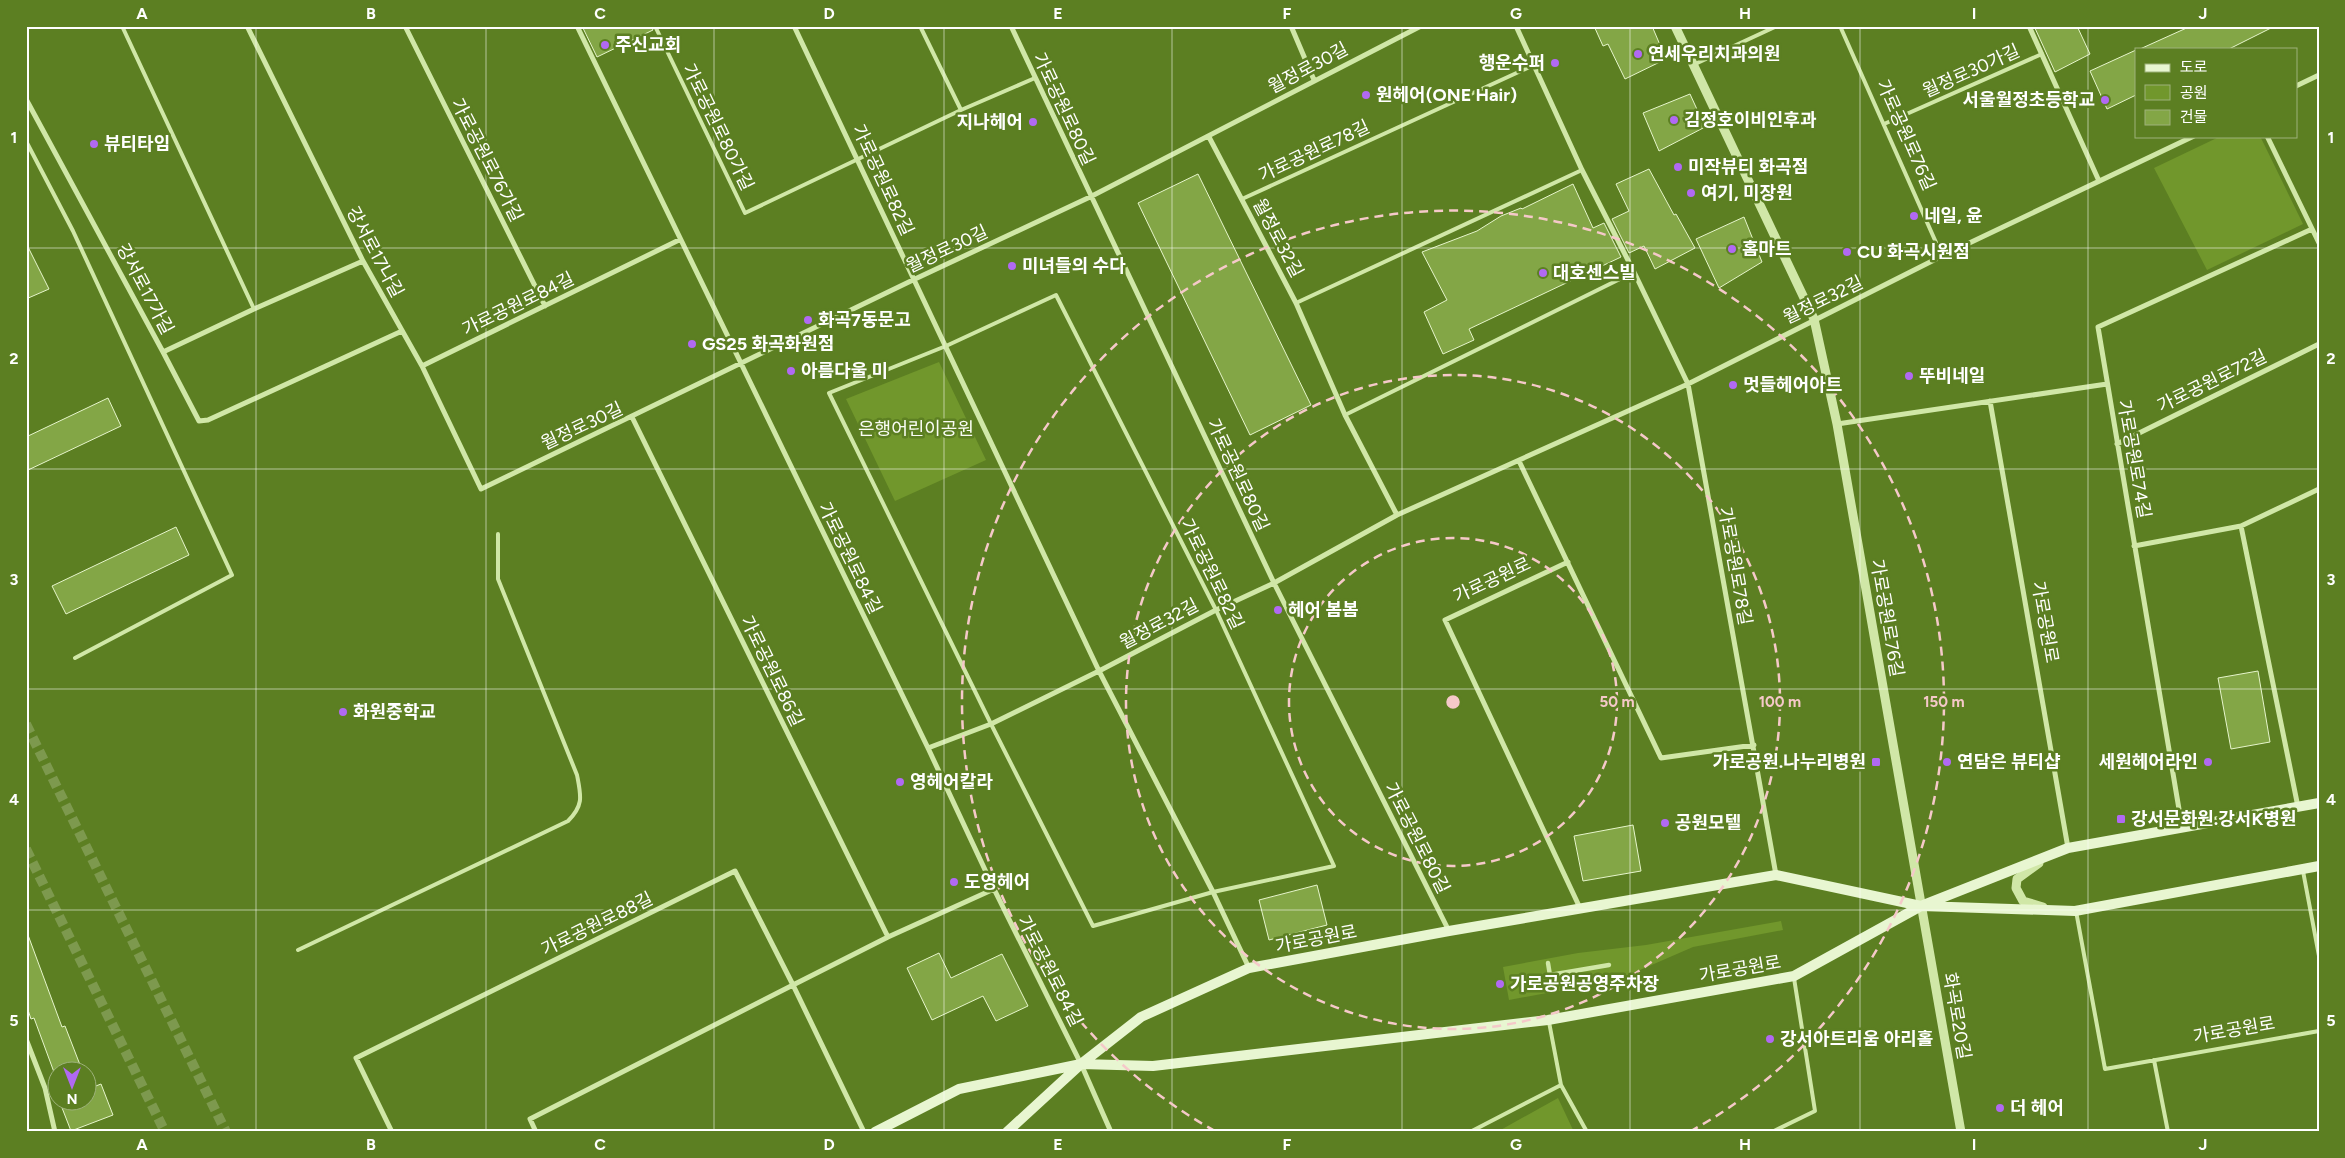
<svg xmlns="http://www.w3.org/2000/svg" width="2345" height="1158" font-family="Figtree,'Noto Sans KR',sans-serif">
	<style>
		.green { fill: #71972c }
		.building { fill: #83a646; stroke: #e6f5cb }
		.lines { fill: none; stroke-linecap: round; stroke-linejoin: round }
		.secondary-tunnel { stroke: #7d994e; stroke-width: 10; stroke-dasharray: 10 5; stroke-linecap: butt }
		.service { stroke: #d0e7a7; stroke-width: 4 }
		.pedestrian { stroke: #d0e7a7; stroke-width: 4.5 }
		.minor { stroke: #d0e7a7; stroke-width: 5 }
		.tertiary { stroke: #d0e7a7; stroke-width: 9 }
		.secondary { stroke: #e8f6d1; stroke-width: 10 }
		.grid { fill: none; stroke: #fff; stroke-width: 1; stroke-opacity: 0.55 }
		.ring { fill: none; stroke: #f5c9c9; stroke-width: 2.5; stroke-dasharray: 9 6 }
		.poi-dot { fill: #b169f3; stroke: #5c7f22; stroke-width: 2 }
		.labels { text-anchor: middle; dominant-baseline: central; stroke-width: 5; stroke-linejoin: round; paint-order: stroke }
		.poi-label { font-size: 18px; font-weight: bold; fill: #fff; stroke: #5c7f22; text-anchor: start }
		.street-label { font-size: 18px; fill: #fff; stroke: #5c7f22 }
		.park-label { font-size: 18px; fill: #fafdf5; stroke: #5c7f22 }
		.centre { fill: #f5c9c9; stroke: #5c7f22; stroke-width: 2.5 }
		.ring-label { font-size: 15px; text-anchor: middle; font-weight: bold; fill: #f5c9c9; stroke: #5c7f22; stroke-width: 5; stroke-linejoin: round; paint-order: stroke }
		.neatline { fill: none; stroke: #fff; stroke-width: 2 }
		.grid-label { font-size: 16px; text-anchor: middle; font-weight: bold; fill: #fff }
	</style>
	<rect width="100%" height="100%" fill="#5c7f22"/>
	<path class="green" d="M 2221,136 L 2260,136 L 2303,224 L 2207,270 L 2154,168 Z
		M 939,362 L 986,460 L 895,501 L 846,399 Z
		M 1781,921 L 1783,930 L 1693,947 L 1617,980 L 1509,1000 L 1503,967 L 1578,953 L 1646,945 Z
		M 1558,1098 L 1574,1132 L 1497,1132 Z"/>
	<path class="building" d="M 582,26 L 651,26 L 653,30 L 597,57 Z
		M 1594,26 L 1652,26 L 1666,59 L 1625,79 L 1608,44 L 1603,46 Z
		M 2034,26 L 2077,26 L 2090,54 L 2055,72 Z
		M 2191,26 L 2275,26 L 2229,49 L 2140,49 Z
		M 2136,50 L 2136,95 L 2107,109 L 2090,71 Z
		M 1690,94 L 1705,127 L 1659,151 L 1643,113 Z
		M 1649,169 L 1674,215 L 1676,214 L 1695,248 L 1655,269 L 1644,246 L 1629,253 L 1612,219 L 1629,211 L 1616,184 Z
		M 1198,174 L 1311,405 L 1250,435 L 1138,203 Z
		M 1573,184 L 1593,228 L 1604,223 L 1621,257 L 1469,329 L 1474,340 L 1443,354 L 1424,312 L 1447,300 L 1422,252 L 1477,231 L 1501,216 L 1521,208 L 1522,209 Z
		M 1744,217 L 1762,262 L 1719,288 L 1696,239 Z
		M 26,243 L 49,289 L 26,299 Z
		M 108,398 L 121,426 L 26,471 L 26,437 Z
		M 176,527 L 189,555 L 66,614 L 52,586 Z
		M 2258,671 L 2270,742 L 2231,749 L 2218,678 Z
		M 1633,825 L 1641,871 L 1583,881 L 1574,836 Z
		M 1317,885 L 1327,925 L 1269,940 L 1259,900 Z
		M 28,935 L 62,1027 L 65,1026 L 82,1070 L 58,1070 L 58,1083 L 34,1018 L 31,1019 L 26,1004 L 26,936 Z
		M 939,953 L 951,978 L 1002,954 L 1028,1006 L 996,1021 L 983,996 L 932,1020 L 907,968 Z
		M 101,1084 L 113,1115 L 71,1131 L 59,1100 L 88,1100 L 88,1086 L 88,1089 Z"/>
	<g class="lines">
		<path class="secondary-tunnel" d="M 26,724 L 226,1132
			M 26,849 L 165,1132"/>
		<path class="service" d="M 122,26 L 254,309
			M 655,26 L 745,213 L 961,110 L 1035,78
			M 920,26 L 961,110
			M 1840,26 L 1942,256
			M 1693,65 L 1777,26
			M 1884,124 L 2042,54
			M 26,141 L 73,231 L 232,575 L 75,658
			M 1242,199 L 1534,65
			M 1056,295 L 1216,610 L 1334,866 L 1213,892 L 1093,926 L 991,724 L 829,393 L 946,346 Z
			M 1296,303 L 1582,170
			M 1345,415 L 1634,272
			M 2303,871 L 2319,956
			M 2076,911 L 2105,1069 L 2319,1031
			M 298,950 L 568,821 C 584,805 581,796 577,775 L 498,579 L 498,534
			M 1549,1022 L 1561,1085 L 1587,1132
			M 2154,1060 L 2168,1132
			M 1470,1132 L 1561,1085
			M 1772,1132 L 1815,1111 L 1794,978"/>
		<path class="pedestrian" d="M 1548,963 L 1552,988
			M 1550,975 L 1609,965"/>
		<path class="minor" d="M 247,26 L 363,261 L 422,366 L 481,489 L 915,279 L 1090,197 L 1421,26
			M 405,26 L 545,306
			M 577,26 L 928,748 L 994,889 L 1081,1064 L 1111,1132
			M 794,26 L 1099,671 L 1213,892 L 1249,968
			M 1011,26 L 1274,583 L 1449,931
			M 1291,26 L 1314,80
			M 1516,26 L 1582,170 L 1634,272 L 1688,384 L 1776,875
			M 2029,26 L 2099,181
			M 2296,86 L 2319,75
			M 26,99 L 163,352 L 254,309 L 363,261
			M 2267,136 L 2319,243
			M 1209,137 L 1296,303 L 1345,415 L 1397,515
			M 163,352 L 199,421 L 208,420 L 402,331
			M 422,366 L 679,240
			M 1990,401 L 2068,848
			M 632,417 L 888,937
			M 1837,424 L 2107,384
			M 2117,444 L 2319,344
			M 1519,461 L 1661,758 L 1754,745
			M 2241,526 L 2298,807
			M 2134,546 L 2241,526 L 2319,489
			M 1568,562 L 1445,620 L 1580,908
			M 928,748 L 991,724 L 1099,671 L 1216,610 L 1274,583 L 1397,515 L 1688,384 L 1942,256 L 2194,136
			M 2182,827 L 2098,327 L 2312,229
			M 26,1039 L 45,1088 L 55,1132
			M 392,1132 L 356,1058 L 735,871 L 793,985 L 888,937 L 994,889
			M 536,1132 L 530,1119 L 793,985 L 864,1132"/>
		<path class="tertiary" d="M 1675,26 L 1814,319 L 1837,424 L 1961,1132
			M 2039,863 L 2017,879 L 2016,888 L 2023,901 L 2043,907"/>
		<path class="secondary" d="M 875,1132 L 959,1089 L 1081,1064 L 1141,1017 L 1249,968 L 1449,931 L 1776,875 L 1921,906 L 2068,848 L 2319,803
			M 1007,1132 L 1081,1064 L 1153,1066 L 1548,1020 L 1794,976 L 1921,906 L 2075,911 L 2319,866"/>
	</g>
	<path class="grid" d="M 256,26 L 256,1132M 486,26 L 486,1132M 714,26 L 714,1132M 944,26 L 944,1132M 1172,26 L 1172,1132M 1402,26 L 1402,1132M 1630,26 L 1630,1132M 1860,26 L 1860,1132M 2088,26 L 2088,1132M 26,248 L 2319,248M 26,469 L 2319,469M 26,689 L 2319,689M 26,910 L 2319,910"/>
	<g class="ring">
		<circle cx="1453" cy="702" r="164"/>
		<circle cx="1453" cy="702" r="327"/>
		<path d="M1215 1131A491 491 0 1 1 1691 1131"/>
	</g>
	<g class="poi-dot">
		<circle cx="605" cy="45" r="5"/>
		<circle cx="1638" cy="54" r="5"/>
		<circle cx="1555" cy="63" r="5"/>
		<circle cx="1366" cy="95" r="5"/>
		<circle cx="2105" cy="100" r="5"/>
		<circle cx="1674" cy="120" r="5"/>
		<circle cx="1033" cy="122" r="5"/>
		<circle cx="94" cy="144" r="5"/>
		<circle cx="1678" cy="167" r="5"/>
		<circle cx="1691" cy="193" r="5"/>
		<circle cx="1914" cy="216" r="5"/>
		<circle cx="1732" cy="249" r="5"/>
		<circle cx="1847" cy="252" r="5"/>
		<circle cx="1012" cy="266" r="5"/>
		<circle cx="1543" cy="273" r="5"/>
		<circle cx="808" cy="320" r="5"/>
		<circle cx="692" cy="344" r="5"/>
		<circle cx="791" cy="371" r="5"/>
		<circle cx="1909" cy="376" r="5"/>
		<circle cx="1733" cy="385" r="5"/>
		<circle cx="1278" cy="610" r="5"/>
		<circle cx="343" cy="712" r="5"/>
		<rect x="1871" y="757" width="10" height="10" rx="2.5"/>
		<circle cx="1947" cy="762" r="5"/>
		<circle cx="2208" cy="762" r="5"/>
		<circle cx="900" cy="782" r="5"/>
		<rect x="2116" y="814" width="10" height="10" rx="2.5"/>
		<circle cx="1665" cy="823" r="5"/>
		<circle cx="954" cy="882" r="5"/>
		<circle cx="1500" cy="984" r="5"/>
		<circle cx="1770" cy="1039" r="5"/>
		<circle cx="2000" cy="1108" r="5"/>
	</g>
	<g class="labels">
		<g class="poi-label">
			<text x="615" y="45">주신교회</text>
			<text x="1648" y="54">연세우리치과의원</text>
			<text x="1545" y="63" text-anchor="end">행운수퍼</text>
			<text x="1376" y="95">원헤어(ONE Hair)</text>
			<text x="2095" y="100" text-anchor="end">서울월정초등학교</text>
			<text x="1684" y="120">김정호이비인후과</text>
			<text x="1023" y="122" text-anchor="end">지나헤어</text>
			<text x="104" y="144">뷰티타임</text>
			<text x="1688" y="167">미작뷰티 화곡점</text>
			<text x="1701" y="193">여기, 미장원</text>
			<text x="1924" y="216">네일, 윤</text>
			<text x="1742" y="249">홈마트</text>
			<text x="1857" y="252">CU 화곡시원점</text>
			<text x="1022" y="266">미녀들의 수다</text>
			<text x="1553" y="273">대호센스빌</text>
			<text x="818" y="320">화곡7동문고</text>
			<text x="702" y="344">GS25 화곡화원점</text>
			<text x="801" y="371">아름다울 미</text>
			<text x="1919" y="376">뚜비네일</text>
			<text x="1743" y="385">멋들헤어아트</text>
			<text x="1288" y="610">헤어 봄봄</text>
			<text x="353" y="712">화원중학교</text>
			<text x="1866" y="762" text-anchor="end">가로공원.나누리병원</text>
			<text x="1957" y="762">연담은 뷰티샵</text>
			<text x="2198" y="762" text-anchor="end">세원헤어라인</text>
			<text x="910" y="782">영헤어칼라</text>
			<text x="2131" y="819">강서문화원.강서K병원</text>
			<text x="1675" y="823">공원모텔</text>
			<text x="964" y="882">도영헤어</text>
			<text x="1510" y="984">가로공원공영주차장</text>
			<text x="1780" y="1039">강서아트리움 아리홀</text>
			<text x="2010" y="1108">더 헤어</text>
		</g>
		<g class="street-label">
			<text transform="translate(1308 68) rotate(-28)">월정로30길</text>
			<text transform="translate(1971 71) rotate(-24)">월정로30가길</text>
			<text transform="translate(1064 109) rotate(65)">가로공원로80길</text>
			<text transform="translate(718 127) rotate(64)">가로공원로80가길</text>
			<text transform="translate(1906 135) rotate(66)">가로공원로76길</text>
			<text transform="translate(1314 151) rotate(-25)">가로공원로78길</text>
			<text transform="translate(487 160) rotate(63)">가로공원로76가길</text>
			<text transform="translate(883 180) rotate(65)">가로공원로82길</text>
			<text transform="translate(1278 238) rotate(62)">월정로32길</text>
			<text transform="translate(947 249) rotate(-25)">월정로30길</text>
			<text transform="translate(375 252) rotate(62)">강서로17나길</text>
			<text transform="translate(145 289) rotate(62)">강서로17가길</text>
			<text transform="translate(1823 300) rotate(-26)">월정로32길</text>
			<text transform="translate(518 304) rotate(-26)">가로공원로84길</text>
			<text transform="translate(2212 381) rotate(-26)">가로공원로72길</text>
			<text transform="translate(582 426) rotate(-25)">월정로30길</text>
			<text transform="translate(2134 459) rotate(80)">가로공원로74길</text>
			<text transform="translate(1238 475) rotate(65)">가로공원로80길</text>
			<text transform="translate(850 558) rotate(64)">가로공원로84길</text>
			<text transform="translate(1735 566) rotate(80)">가로공원로78길</text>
			<text transform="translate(1212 574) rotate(64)">가로공원로82길</text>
			<text transform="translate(1492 580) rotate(-25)">가로공원로</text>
			<text transform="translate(1887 618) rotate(80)">가로공원로76길</text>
			<text transform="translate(2045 622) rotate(80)">가로공원로</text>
			<text transform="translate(1159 624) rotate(-28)">월정로32길</text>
			<text transform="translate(772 671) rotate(64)">가로공원로86길</text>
			<text transform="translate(1417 838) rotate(63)">가로공원로80길</text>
			<text transform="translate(597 924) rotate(-26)">가로공원로88길</text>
			<text transform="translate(1316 939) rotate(-11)">가로공원로</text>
			<text transform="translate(1740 969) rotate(-10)">가로공원로</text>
			<text transform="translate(1050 971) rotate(63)">가로공원로84길</text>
			<text transform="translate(1957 1016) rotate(80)">화곡로20길</text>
			<text transform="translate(2234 1030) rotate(-10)">가로공원로</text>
		</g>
		<g class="park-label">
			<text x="916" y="429">은행어린이공원</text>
		</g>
	</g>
	<circle cx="1453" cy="702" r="8" class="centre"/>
	<g class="ring-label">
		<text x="1617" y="707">50 m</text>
		<text x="1780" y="707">100 m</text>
		<text x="1944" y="707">150 m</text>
	</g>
	<rect width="2345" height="1158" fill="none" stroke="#5c7f22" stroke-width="55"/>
	<rect x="2135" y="48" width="162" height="90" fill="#5c7f22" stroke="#9db27a"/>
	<rect x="2145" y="64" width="25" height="8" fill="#e8f6d1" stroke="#9db27a"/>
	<text x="2180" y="72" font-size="15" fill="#ffffff">도로</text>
	<rect x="2145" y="85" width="25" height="15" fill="#71972c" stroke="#9db27a"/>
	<text x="2180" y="98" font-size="15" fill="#ffffff">공원</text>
	<rect x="2145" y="110" width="25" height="15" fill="#83a646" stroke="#9db27a"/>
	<text x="2180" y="122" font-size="15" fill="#ffffff">건물</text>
	<g transform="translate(72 1086) rotate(180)"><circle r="24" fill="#5c7f22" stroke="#9db27a"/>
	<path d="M0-4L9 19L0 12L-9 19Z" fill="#b169f3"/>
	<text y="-8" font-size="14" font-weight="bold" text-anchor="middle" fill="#ffffff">N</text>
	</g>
	<rect x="28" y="28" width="2290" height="1102" class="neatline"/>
	<g class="grid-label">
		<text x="142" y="19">A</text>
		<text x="371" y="19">B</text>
		<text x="600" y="19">C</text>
		<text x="829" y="19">D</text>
		<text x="1058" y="19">E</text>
		<text x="1287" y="19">F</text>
		<text x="1516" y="19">G</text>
		<text x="1745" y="19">H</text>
		<text x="1974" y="19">I</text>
		<text x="2203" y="19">J</text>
		<text x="14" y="143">1</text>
		<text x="2331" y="143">1</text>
		<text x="14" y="364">2</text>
		<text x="2331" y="364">2</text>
		<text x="14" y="585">3</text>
		<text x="2331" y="585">3</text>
		<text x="14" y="805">4</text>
		<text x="2331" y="805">4</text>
		<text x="14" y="1026">5</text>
		<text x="2331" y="1026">5</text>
		<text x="142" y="1150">A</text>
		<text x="371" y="1150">B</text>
		<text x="600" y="1150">C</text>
		<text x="829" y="1150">D</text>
		<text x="1058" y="1150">E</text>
		<text x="1287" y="1150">F</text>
		<text x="1516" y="1150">G</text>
		<text x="1745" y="1150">H</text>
		<text x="1974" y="1150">I</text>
		<text x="2203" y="1150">J</text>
	</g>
</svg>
